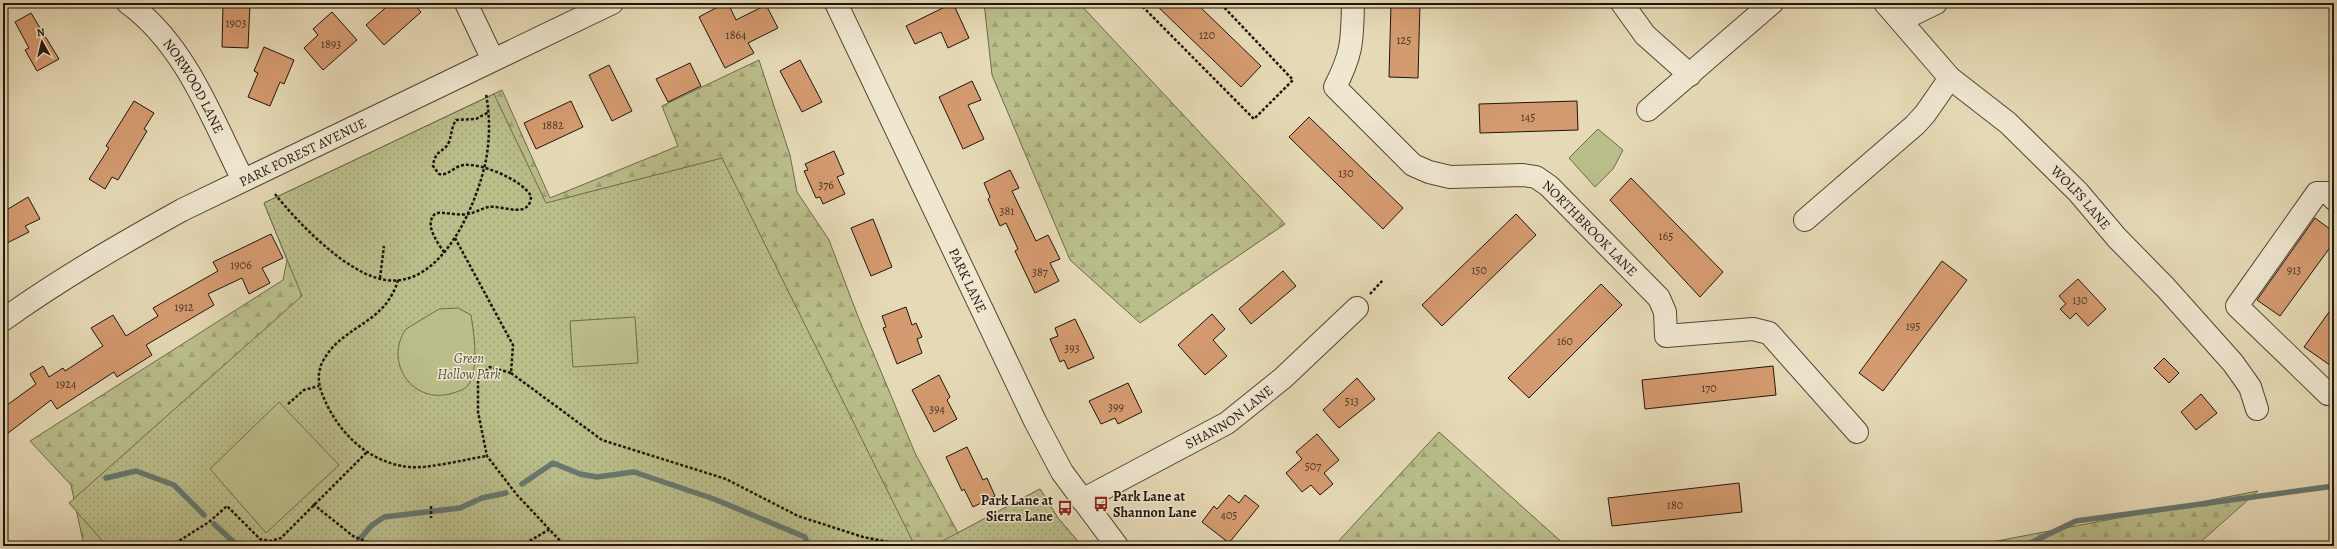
<svg xmlns="http://www.w3.org/2000/svg" width="2337" height="549" font-family="Alegreya,serif">
	<style>
		.forest { fill: url(#forest-firs); stroke: #6c6a4c }
		.park { fill: url(#park-dots); stroke: #6c6a4c }
		.garden { fill: #babe8b; stroke: #6c6a4c }
		.lines { fill: none; stroke-linecap: round; stroke-linejoin: round }
		.stream { stroke: #677870; stroke-width: 5.5 }
		.building { fill: #d59b70; stroke: #1f150d }
		.minor-casing { stroke: #514637; stroke-width: 24 }
		.path { stroke: #1f150d; stroke-width: 2.5; stroke-dasharray: 3 2; stroke-linecap: butt }
		.minor { stroke: #efe7d0; stroke-width: 22 }
		.labels { text-anchor: middle; dominant-baseline: central; stroke-width: 3; stroke-linejoin: round; paint-order: stroke }
		.number-label { font-size: 12px; fill: #4c3626 }
		.street-label { font-size: 14px; fill: #1f150d; stroke: #efe7d0 }
		.park-label { font-size: 14px; font-style: italic; fill: #555039; stroke: #efe7d0 }
		.poi-label { font-size: 14px; font-weight: bold; fill: #1f150d; stroke: #efe7d0; text-anchor: start }
	</style>
	<defs>
		<pattern id="forest-firs" width="22" height="20" patternUnits="userSpaceOnUse"><rect width="22" height="20" fill="#babe8b"/><path d="M5 1l3.5 6h-7zM16 11l3.5 6h-7z" fill="#9fa277"/></pattern>
		<pattern id="park-dots" width="8" height="8" patternUnits="userSpaceOnUse"><rect width="8" height="8" fill="#babe8b"/><path d="M2 2h.1M6 6h.1" fill="none" stroke="#9fa277" stroke-width="1.8" stroke-linecap="round"/></pattern>
	</defs>
	<rect width="100%" height="100%" fill="#e6dab6"/>
	<filter id="stains"><feTurbulence type="fractalNoise" baseFrequency=".005" numOctaves="4"/><feColorMatrix values="0 0 0 0 .2 0 0 0 0 .09 0 0 0 0 .02 0 0 0 .5 -.17"/></filter>
	<radialGradient id="worn" r=".72"><stop offset=".6" stop-color="#630" stop-opacity="0"/><stop offset="1" stop-color="#630" stop-opacity=".3"/></radialGradient>
	<path class="forest" d="M 984,3 L 1079,3 L 1285,224 L 1140,323 L 1070,260 L 992,75 Z
		M 759,60 L 790,155 L 797,192 L 829,240 L 859,319 L 915,453 L 958,533 L 1040,489 L 1058,518 L 1082,546 L 84,546 L 71,485 L 30,441 L 283,280 L 287,260 L 264,203 L 502,90 L 550,198 L 678,146 L 662,106 Z
		M 1439,432 L 1566,546 L 1334,546 Z
		M 2258,491 L 2196,546 L 1971,546 Z"/>
	<path class="park" d="M 494,94 L 546,203 L 722,158 L 915,546 L 107,546 L 69,503 L 302,296 L 264,203 Z
		M 1040,489 L 1058,518 L 1082,546 L 933,546 Z"/>
	<path class="garden" d="M 1598,129 L 1623,150 L 1613,169 L 1595,187 L 1569,158 Z
		M 458,308 L 471,315 C 474,335 479,366 469,384 C 465,390 459,391 453,393 C 413,406 383,362 406,329 L 439,309 Z
		M 635,317 L 638,363 L 573,367 L 570,321 Z
		M 279,402 L 339,465 L 266,533 L 210,469 Z"/>
	<g class="lines">
		<path class="stream" d="M 106,478 L 136,471 L 174,485 L 204,515
			M 522,484 L 553,463 L 580,474 L 597,477 L 634,472 L 714,499 L 805,537 L 808,546
			M 214,524 L 238,546
			M 354,546 L 371,526 L 384,517 L 460,508 L 482,498 L 506,493
			M 2024,546 L 2076,521 L 2334,486"/>
	</g>
	<path class="building" d="M 223,3 L 250,3 L 248,48 L 222,47 Z
		M 391,3 L 413,3 L 421,12 L 384,45 L 366,25 Z
		M 725,3 L 728,3 L 736,20 L 766,5 L 778,28 L 748,43 L 754,53 L 725,68 L 699,17 Z
		M 953,3 L 969,38 L 948,48 L 941,32 L 915,44 L 906,26 Z
		M 1154,3 L 1196,3 L 1261,66 L 1241,87 Z
		M 1391,3 L 1420,3 L 1418,78 L 1389,77 Z
		M 332,12 L 357,40 L 323,70 L 304,48 L 318,35 L 313,29 Z
		M 31,13 L 59,59 L 37,71 L 25,50 L 29,48 L 15,22 Z
		M 264,47 L 294,60 L 284,84 L 280,82 L 270,106 L 248,97 L 258,73 L 254,71 Z
		M 800,60 L 822,102 L 802,112 L 780,71 Z
		M 690,63 L 701,86 L 668,102 L 656,79 Z
		M 609,65 L 632,111 L 612,121 L 589,75 Z
		M 972,81 L 981,100 L 968,105 L 984,139 L 963,149 L 939,97 Z
		M 134,101 L 154,113 L 144,129 L 147,131 L 118,180 L 112,177 L 105,189 L 89,179 L 109,148 L 106,146 Z
		M 571,101 L 583,127 L 536,149 L 524,123 Z
		M 1577,101 L 1578,130 L 1480,133 L 1479,104 Z
		M 1309,117 L 1403,208 L 1383,229 L 1289,137 Z
		M 834,151 L 844,174 L 837,177 L 845,194 L 823,204 L 820,197 L 816,198 L 804,171 L 808,170 L 805,164 Z
		M 1010,170 L 1019,188 L 1012,191 L 1036,241 L 1048,235 L 1060,259 L 1050,263 L 1059,281 L 1035,293 L 1015,251 L 1018,249 L 1006,223 L 1000,226 L 988,199 L 990,197 L 984,183 Z
		M 1631,178 L 1723,272 L 1700,297 L 1610,200 Z
		M 28,197 L 40,219 L 25,226 L 29,232 L 3,245 L 3,212 Z
		M 1516,214 L 1536,235 L 1442,326 L 1422,305 Z
		M 2315,218 L 2334,232 L 2334,242 L 2280,316 L 2257,300 Z
		M 873,219 L 892,267 L 871,276 L 851,228 Z
		M 271,234 L 283,258 L 262,268 L 270,283 L 249,294 L 242,278 L 208,294 L 214,305 L 146,345 L 152,355 L 117,377 L 114,372 L 57,409 L 51,400 L 3,437 L 3,408 L 36,384 L 30,374 L 43,366 L 49,377 L 63,368 L 65,371 L 103,346 L 91,328 L 113,315 L 126,336 L 158,316 L 153,308 L 218,271 L 213,262 Z
		M 1942,261 L 1967,280 L 1883,391 L 1859,373 Z
		M 1283,271 L 1296,286 L 1251,324 L 1239,309 Z
		M 2078,279 L 2106,309 L 2088,326 L 2076,313 L 2070,319 L 2060,309 L 2066,304 L 2059,296 Z
		M 1601,284 L 1622,305 L 1529,398 L 1508,378 Z
		M 2334,305 L 2334,368 L 2304,347 Z
		M 906,307 L 912,325 L 916,323 L 922,337 L 917,339 L 922,353 L 897,364 L 883,328 L 886,327 L 882,316 Z
		M 1212,314 L 1225,329 L 1213,340 L 1227,356 L 1205,375 L 1178,345 Z
		M 1075,319 L 1094,358 L 1068,369 L 1064,360 L 1060,362 L 1050,339 L 1058,336 L 1055,328 Z
		M 2164,358 L 2179,373 L 2169,383 L 2154,368 Z
		M 1773,366 L 1776,395 L 1645,409 L 1642,380 Z
		M 939,375 L 950,397 L 947,400 L 957,419 L 934,432 L 912,390 Z
		M 1357,378 L 1375,399 L 1339,428 L 1323,410 Z
		M 1128,383 L 1142,412 L 1118,424 L 1115,418 L 1101,424 L 1089,401 Z
		M 2201,394 L 2217,413 L 2196,430 L 2181,412 Z
		M 1317,434 L 1339,460 L 1324,473 L 1333,484 L 1320,495 L 1311,485 L 1302,492 L 1286,473 L 1302,459 L 1296,452 Z
		M 967,447 L 983,480 L 987,478 L 995,496 L 973,507 L 964,489 L 962,491 L 946,457 Z
		M 1739,483 L 1742,512 L 1612,526 L 1608,498 Z
		M 1229,495 L 1239,503 L 1245,495 L 1259,506 L 1229,543 L 1202,522 L 1214,506 L 1217,509 Z"/>
	<g class="lines">
		<defs>
			<g id="minor">
				<path id="s1" d="M 128,3 C 186,45 212,119 243,180"/>
				<path d="M 466,3 L 493,60"/>
				<path id="s2" d="M 836,3 L 1035,421 L 1062,472 L 1117,546"/>
				<path id="s3" d="M 1353,3 C 1352,40 1353,52 1335,87 L 1413,165 L 1429,172 L 1450,177 L 1523,175 L 1536,177 L 1549,186 L 1659,298 L 1665,312 L 1666,336 L 1753,329 L 1769,333 L 1857,432"/>
				<path d="M 1622,3 L 1645,35 L 1690,75"/>
				<path id="s4" d="M 1885,3 L 1950,78 L 2008,123 L 2078,192 L 2117,238 L 2166,288 L 2233,363 L 2250,387 L 2257,409"/>
				<path d="M 1901,20 L 1936,3"/>
				<path d="M 1648,110 L 1772,3"/>
				<path d="M 2334,199 L 2329,193 L 2317,193 L 2237,306 L 2328,394 L 2334,393"/>
				<path d="M 1805,220 L 1915,125 L 1925,114 L 1950,78"/>
				<path id="s5" d="M 3,320 C 60,279 121,244 182,210 L 612,3"/>
				<path id="s6" d="M 1082,500 L 1227,423 L 1283,378 L 1357,308"/>
			</g>
		</defs>
		<use href="#minor" class="minor-casing"/>
		<path class="path" d="M 1139,3 L 1254,119 L 1293,80 L 1220,3
			M 275,194 C 298,223 348,275 386,280 C 442,288 477,204 486,160 C 490,138 490,116 486,94
			M 455,238 L 513,345 L 511,373 L 490,367 L 478,379 L 478,412 L 487,456 L 517,495 L 565,546
			M 444,252 C 437,242 423,223 436,213 C 447,212 458,216 468,214 C 475,213 482,208 489,207 C 503,205 530,220 531,196 C 522,180 482,163 464,165 C 454,166 449,176 439,174 L 433,166 C 435,149 444,153 449,142 C 452,134 451,128 456,120 L 476,119 L 489,112
			M 380,278 L 384,246
			M 398,280 C 385,325 342,325 323,361 C 314,378 321,393 329,409 C 346,440 373,463 409,467 C 429,469 466,459 487,456
			M 1370,294 L 1383,280
			M 511,373 L 602,440 L 726,479 L 798,516 L 863,537 L 909,546
			M 288,404 L 304,390 L 319,386
			M 313,504 L 353,536 L 376,546
			M 431,506 L 431,518
			M 171,546 L 209,522 L 227,506 L 260,539 L 270,541 L 281,538 L 367,452
			M 521,546 L 550,529
			M 1085,546 L 1085,545"/>
		<use href="#minor" class="minor"/>
	</g>
	<defs>
		<symbol id="bus-bare" viewBox="-9 -9 18 18"><path d="M-5-6H5V4H4V6H2V4H-2V6H-4V4H-5ZM-3.5-4V0h7V-4ZM-3.5 1.2v1.5H-2V1.2ZM2 1.2v1.5H3.5V1.2Z" fill="#8f2418" stroke="#efe7d0" stroke-width="2.5" paint-order="stroke"/></symbol>
	</defs>
	<g fill-rule="evenodd">
		<use href="#bus-bare" x="1090" y="493" width="22" height="22"/>
		<use href="#bus-bare" x="1054" y="497" width="22" height="22"/>
	</g>
	<g class="labels">
		<g class="number-label">
			<text x="236" y="23">1903</text>
			<text x="736" y="35">1864</text>
			<text x="1207" y="35">120</text>
			<text x="1404" y="40">125</text>
			<text x="331" y="44">1893</text>
			<text x="1528" y="117">145</text>
			<text x="553" y="125">1882</text>
			<text x="1346" y="173">130</text>
			<text x="826" y="185">376</text>
			<text x="1007" y="211">381</text>
			<text x="1666" y="236">165</text>
			<text x="241" y="265">1906</text>
			<text x="1479" y="270">150</text>
			<text x="2294" y="270">913</text>
			<text x="1040" y="272">387</text>
			<text x="2080" y="300">130</text>
			<text x="184" y="307">1912</text>
			<text x="1913" y="326">195</text>
			<text x="1565" y="341">160</text>
			<text x="1072" y="348">393</text>
			<text x="66" y="384">1924</text>
			<text x="1709" y="388">170</text>
			<text x="1352" y="401">513</text>
			<text x="1116" y="407">399</text>
			<text x="937" y="409">394</text>
			<text x="1313" y="466">507</text>
			<text x="1675" y="505">180</text>
			<text x="1229" y="515">405</text>
		</g>
		<g class="street-label">
			<text stroke="none"><textPath href="#s1" startOffset="107">NORWOOD LANE</textPath></text>
			<text stroke="none"><textPath href="#s5" startOffset="344">PARK FOREST AVENUE</textPath></text>
			<text stroke="none"><textPath href="#s4" startOffset="277">WOLFS LANE</textPath></text>
			<text stroke="none"><textPath href="#s3" startOffset="397">NORTHBROOK LANE</textPath></text>
			<text stroke="none"><textPath href="#s2" startOffset="307">PARK LANE</textPath></text>
			<text stroke="none"><textPath href="#s6" startOffset="169">SHANNON LANE</textPath></text>
		</g>
		<g class="park-label">
			<text x="469" y="358">Green<tspan x="469" dy="16">Hollow Park</tspan></text>
		</g>
		<g class="poi-label">
			<text x="1113" y="496">Park Lane at<tspan x="1113" dy="16">Shannon Lane</tspan></text>
			<text x="1053" y="500" text-anchor="end">Park Lane at<tspan x="1053" dy="16">Sierra Lane</tspan></text>
		</g>
	</g>
	<rect width="2337" height="549" fill="none" stroke="#e6dab6" stroke-width="16"/>
	<rect x="4" y="4" width="2329" height="541" fill="none" stroke="#1f150d" stroke-width="2"/>
	<rect x="8" y="8" width="2321" height="533" fill="none" stroke="#1f150d"/>
	<g transform="translate(42 42) rotate(352)" stroke="#efe7d0" stroke-width="3" paint-order="stroke">
	<path d="M0-3L7 15L0 10L-7 15Z" fill="#1f150d"/>
	<text y="-6" font-size="11" font-weight="bold" text-anchor="middle" fill="#1f150d">N</text>
	</g>
	<rect width="100%" height="100%" filter="url(#stains)"/>
	<rect width="100%" height="100%" fill="url(#worn)"/>
</svg>
